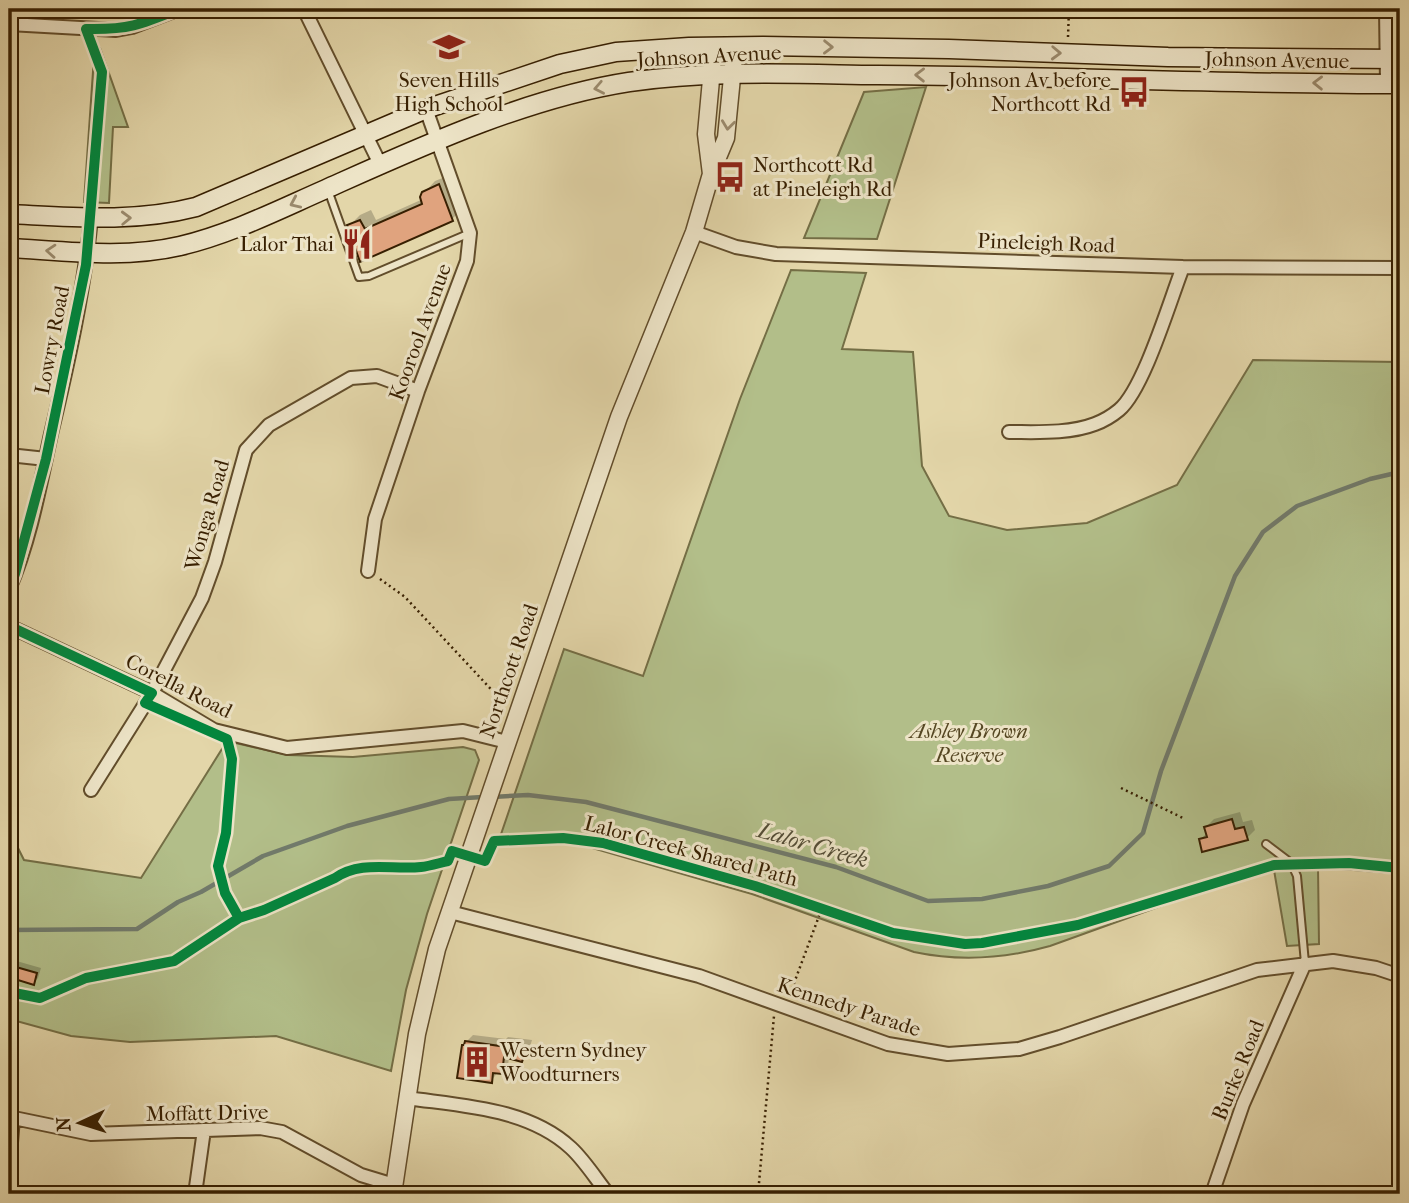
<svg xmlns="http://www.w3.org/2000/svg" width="1409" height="1203" font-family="'IM FELL French Canon',serif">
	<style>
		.green { fill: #b2be89; stroke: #746e45; stroke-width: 2 }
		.shadow { fill: #0003 }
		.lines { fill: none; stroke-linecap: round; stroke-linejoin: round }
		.stream { stroke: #717a6b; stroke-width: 4.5 }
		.building { fill: #e0a37e; stroke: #371f01; stroke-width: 2 }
		.service-casing { stroke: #624d2b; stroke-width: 10 }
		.minor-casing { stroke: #624d2b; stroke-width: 16 }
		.tertiary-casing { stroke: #624d2b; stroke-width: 19 }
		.secondary-casing { stroke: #371f01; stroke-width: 21 }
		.path { stroke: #371f01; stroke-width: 2.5; stroke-dasharray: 2 3.5; stroke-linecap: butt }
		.service { stroke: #ede4c7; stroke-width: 6 }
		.minor { stroke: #ede4c7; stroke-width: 12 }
		.tertiary { stroke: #ede4c7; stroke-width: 16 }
		.secondary { stroke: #ede4c7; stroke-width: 18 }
		.cycleway-casing { stroke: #ede4c7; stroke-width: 15 }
		.cycleway { stroke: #00873e; stroke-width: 10 }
		.oneway { stroke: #9b8b6e }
		.labels { text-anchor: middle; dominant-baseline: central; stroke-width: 6; stroke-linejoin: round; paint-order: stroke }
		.street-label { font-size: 21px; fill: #371f01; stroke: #ede4c7 }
		.poi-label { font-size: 21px; fill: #371f01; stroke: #ede4c7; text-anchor: end }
		.park-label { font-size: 21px; font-style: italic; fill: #564723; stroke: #ede4c7 }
		.water-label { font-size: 23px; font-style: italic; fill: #544d36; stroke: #ede4c7 }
	</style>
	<rect width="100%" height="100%" fill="#e3d6a9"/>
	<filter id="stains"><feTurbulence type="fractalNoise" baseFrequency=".00286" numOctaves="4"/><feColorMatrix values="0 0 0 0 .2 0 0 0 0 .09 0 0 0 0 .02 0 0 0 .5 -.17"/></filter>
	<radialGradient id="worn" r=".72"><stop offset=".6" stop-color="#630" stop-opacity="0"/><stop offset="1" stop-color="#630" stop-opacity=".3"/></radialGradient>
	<path class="green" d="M 87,47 L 100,48 L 128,127 L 113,127 L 109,203 L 84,202 L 94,57 Z
		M 926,87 L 877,239 L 804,238 L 864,92 Z
		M 791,270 L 866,273 L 842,349 L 913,352 L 922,466 L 949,516 L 1007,530 L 1087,523 L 1177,485 L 1253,360 L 1400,362 L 1400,874 L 1318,867 L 1319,944 L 1287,946 L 1274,870 L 1236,879 L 1050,946 C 1004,959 961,962 914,952 L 752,894 L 575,843 L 497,846 L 564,649 L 643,676 L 740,399 Z
		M 227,741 L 288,755 L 353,757 L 463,747 L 475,750 L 479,760 L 427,914 L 406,990 L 391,1071 L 276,1036 L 130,1042 L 71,1036 L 9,1019 L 9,830 L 24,860 L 141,878 Z"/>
	<path class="shadow" d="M 450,175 L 462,209 L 452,219 L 361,260 L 349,226 L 360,215 L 371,210 L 376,220 L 423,199 L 424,193 L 435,181 Z
		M 1240,812 L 1243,822 L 1252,820 L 1255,830 L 1247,838 L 1200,840 L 1208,832 L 1206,827 L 1214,819 Z
		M 13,960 L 41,968 L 38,978 L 33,983 L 9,976 L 9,964 Z
		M 473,1035 L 506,1039 L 508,1037 L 532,1040 L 528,1053 L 522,1060 L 509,1057 L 508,1066 L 501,1072 L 498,1072 L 491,1081 L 467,1041 Z"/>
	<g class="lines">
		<path class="stream" d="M 492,797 L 528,795 L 586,802 L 836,867 L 928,901 L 982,899 L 1048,886 L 1109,866 L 1143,833 L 1161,771 L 1235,576 L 1263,532 L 1297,506 L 1370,479 L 1400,472
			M 9,930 L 137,929 L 178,902 L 201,892 L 263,856 L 347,826 L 449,799 L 483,797"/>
	</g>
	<path class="building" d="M 439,184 L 453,221 L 360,262 L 347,225 L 360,220 L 365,229 L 422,204 L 420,197 L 422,192 Z
		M 1232,819 L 1235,829 L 1244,827 L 1248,840 L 1202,852 L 1199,839 L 1207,837 L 1204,827 Z
		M 9,965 L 37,973 L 34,985 L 18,980 L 13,1001 L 9,1000 Z
		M 465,1041 L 500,1046 L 500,1043 L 527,1046 L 522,1062 L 504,1057 L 502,1074 L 493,1073 L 492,1083 L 457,1078 L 462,1045 L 464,1045 Z"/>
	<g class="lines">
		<defs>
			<path id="service" d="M 328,190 L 359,277 L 369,276 L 470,233
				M 1266,844 L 1291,863 L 1297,876 L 1305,963"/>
			<path id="minor" d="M 304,9 L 381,166
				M 1386,9 L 1387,84
				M 9,24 L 116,30 L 132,27 L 179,9
				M 694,232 L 736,247 L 776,254 L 1183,267 L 1400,268
				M 1009,432 C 1037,432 1069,434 1095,424 C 1103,421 1113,415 1119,410 C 1144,389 1170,300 1183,267
				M 9,455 L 46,459
				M 368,571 L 375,519 L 418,391 L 467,261 L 470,233 L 426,109
				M 9,589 C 30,541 40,485 51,434 C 68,363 84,291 91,218
				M 9,626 L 152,693 L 214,730 L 287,748 L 463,731 L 507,742
				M 91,790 L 152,693 L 202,598 L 215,562 L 246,450 L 269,425 L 351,378 L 377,376 L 418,391
				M 450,912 L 699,976 L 888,1044 L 948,1054 L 1019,1049 L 1060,1037 L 1257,970 L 1333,961 L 1376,968 L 1400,976
				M 407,1098 C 462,1106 528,1108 571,1148 C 585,1161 596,1179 608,1194
				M 9,1117 L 91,1134 L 260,1128 L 282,1132 L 361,1175 L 394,1185
				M 9,1167 L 13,1118
				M 195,1194 L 204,1130
				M 1212,1194 L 1243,1104 L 1305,963"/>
			<path id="tertiary" d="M 711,174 L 706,134 L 714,47
				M 393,1194 L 417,1034 L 437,949 L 619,417 L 694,232 L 711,174 L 726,138 L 735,47"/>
			<path id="secondary" d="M 9,214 C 72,217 134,223 196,207 L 426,109 L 560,64 L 616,52 L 689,47 L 763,46 L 949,49 L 1168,57 L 1400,59
				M 9,248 C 65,251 124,259 180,246 C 231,234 278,210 326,189 C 420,147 526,98 629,82 C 711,70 795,74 878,75 C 1052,76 1226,84 1400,84"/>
		</defs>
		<use href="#service" class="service-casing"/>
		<use href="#minor" class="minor-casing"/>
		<use href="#tertiary" class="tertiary-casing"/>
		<use href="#secondary" class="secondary-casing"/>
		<path class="path" d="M 1068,37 L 1069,9
			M 380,579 L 405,597 L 502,701
			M 229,746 L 232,759 L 226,833 L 218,866 L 225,893 L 239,918
			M 1121,788 L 1185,819
			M 790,994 L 822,908
			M 758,1194 L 774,1016"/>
		<use href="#service" class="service"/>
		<use href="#minor" class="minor"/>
		<use href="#tertiary" class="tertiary"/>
		<use href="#secondary" class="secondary"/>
		<defs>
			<path id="cycleway" d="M 9,589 L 15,574 L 46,459 L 86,265 L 102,72 L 86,29 C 128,30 140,25 179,9
				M 9,626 L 152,693 L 145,703 L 227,739 L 232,759 L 226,833 L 218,866 L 225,893 L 239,918
				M 9,992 L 40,998 L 86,978 L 174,961 L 239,918 L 264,910 L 335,878 C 361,860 391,870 421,867 C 430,866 439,863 448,861 L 452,851 L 485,861 L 494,841 L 563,838 L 603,843 L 755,886 L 893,933 L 965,944 L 982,943 L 1078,925 L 1274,865 L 1349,863 L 1400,868"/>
		</defs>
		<use href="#cycleway" class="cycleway-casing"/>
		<use href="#cycleway" class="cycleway"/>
	</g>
	<defs><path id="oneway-chevron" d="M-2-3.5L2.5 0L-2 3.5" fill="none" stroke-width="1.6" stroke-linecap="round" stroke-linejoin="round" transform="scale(1.75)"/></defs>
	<g class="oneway">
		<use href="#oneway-chevron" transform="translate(828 47) rotate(1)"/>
		<use href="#oneway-chevron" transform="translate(1056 53) rotate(2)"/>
		<use href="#oneway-chevron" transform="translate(920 75) rotate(-179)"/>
		<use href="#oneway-chevron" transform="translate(1318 83) rotate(-179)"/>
		<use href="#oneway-chevron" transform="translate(599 88) rotate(169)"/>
		<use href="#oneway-chevron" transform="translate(728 125) rotate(97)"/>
		<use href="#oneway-chevron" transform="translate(295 203) rotate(156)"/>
		<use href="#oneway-chevron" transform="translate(126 218) rotate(-2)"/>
		<use href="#oneway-chevron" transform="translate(51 251) rotate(-176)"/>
	</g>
	<defs>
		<symbol id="school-bare" viewBox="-9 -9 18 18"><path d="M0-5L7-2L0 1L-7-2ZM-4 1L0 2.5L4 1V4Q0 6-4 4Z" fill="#8f2418" stroke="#ede4c7" stroke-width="2.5" paint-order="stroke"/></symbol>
		<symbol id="bus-bare" viewBox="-9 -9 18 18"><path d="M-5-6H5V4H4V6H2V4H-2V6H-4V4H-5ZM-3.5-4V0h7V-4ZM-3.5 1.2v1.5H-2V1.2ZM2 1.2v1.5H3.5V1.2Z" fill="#8f2418" stroke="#ede4c7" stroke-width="2.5" paint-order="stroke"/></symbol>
		<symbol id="restaurant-bare" viewBox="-9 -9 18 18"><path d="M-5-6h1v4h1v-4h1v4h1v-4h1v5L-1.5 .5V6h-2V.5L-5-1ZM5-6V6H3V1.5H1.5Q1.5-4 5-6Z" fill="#8f2418" stroke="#ede4c7" stroke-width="2.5" paint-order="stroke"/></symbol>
		<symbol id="building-bare" viewBox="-9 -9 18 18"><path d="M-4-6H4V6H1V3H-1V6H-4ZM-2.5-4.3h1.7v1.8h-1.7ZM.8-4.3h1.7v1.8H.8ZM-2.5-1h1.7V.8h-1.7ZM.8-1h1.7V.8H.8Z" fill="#8f2418" stroke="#ede4c7" stroke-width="2.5" paint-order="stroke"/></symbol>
	</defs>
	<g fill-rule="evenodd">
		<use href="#school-bare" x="427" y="25" width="44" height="44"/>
		<use href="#bus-bare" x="1112" y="70" width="44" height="44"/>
		<use href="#bus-bare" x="708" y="155" width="44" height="44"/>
		<use href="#restaurant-bare" x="335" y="222" width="44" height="44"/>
		<use href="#building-bare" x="455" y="1040" width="44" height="44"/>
	</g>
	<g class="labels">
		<g class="street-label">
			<text transform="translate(709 56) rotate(-3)">Johnson Avenue</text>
			<text transform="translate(1277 60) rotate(1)">Johnson Avenue</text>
			<text transform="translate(1046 243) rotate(2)">Pineleigh Road</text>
			<text transform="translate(420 332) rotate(-70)">Koorool Avenue</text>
			<text transform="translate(52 340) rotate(-79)">Lowry Road</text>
			<text transform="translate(207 515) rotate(-74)">Wonga Road</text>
			<text transform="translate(509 671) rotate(-71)">Northcott Road</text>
			<text transform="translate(179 686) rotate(27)">Corella Road</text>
			<text transform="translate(691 851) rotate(15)">Lalor Creek Shared Path</text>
			<text transform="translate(849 1007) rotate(18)">Kennedy Parade</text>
			<text transform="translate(1238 1070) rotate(-68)">Burke Road</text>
			<text transform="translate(207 1113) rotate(-1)">Moffatt Drive</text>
		</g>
		<g class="poi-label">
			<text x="449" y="80" text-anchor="middle">Seven Hills<tspan x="449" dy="24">High School</tspan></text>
			<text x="1111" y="80">Johnson Av before<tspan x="1111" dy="24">Northcott Rd</tspan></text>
			<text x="753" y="165" text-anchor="start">Northcott Rd<tspan x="753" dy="24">at Pineleigh Rd</tspan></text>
			<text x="334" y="244">Lalor Thai</text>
			<text x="500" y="1050" text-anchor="start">Western Sydney<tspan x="500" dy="24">Woodturners</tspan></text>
		</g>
		<g class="park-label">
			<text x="969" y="731">Ashley Brown<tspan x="969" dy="24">Reserve</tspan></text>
		</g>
		<g class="water-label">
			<text transform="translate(813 845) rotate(16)">Lalor Creek</text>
		</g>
	</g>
	<rect width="1409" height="1203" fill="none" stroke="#e3d6a9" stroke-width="35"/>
	<rect x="10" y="10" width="1388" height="1182" fill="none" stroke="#371f01" stroke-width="3.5"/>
	<rect x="18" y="18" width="1374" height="1168" fill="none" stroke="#371f01" stroke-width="2"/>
	<g transform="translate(80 1123) rotate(266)" stroke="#ede4c7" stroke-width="5" paint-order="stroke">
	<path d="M0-5L12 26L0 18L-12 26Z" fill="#371f01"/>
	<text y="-10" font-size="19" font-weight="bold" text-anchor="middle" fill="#371f01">N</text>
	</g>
	<rect width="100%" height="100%" filter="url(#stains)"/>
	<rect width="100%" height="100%" fill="url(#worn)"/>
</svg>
